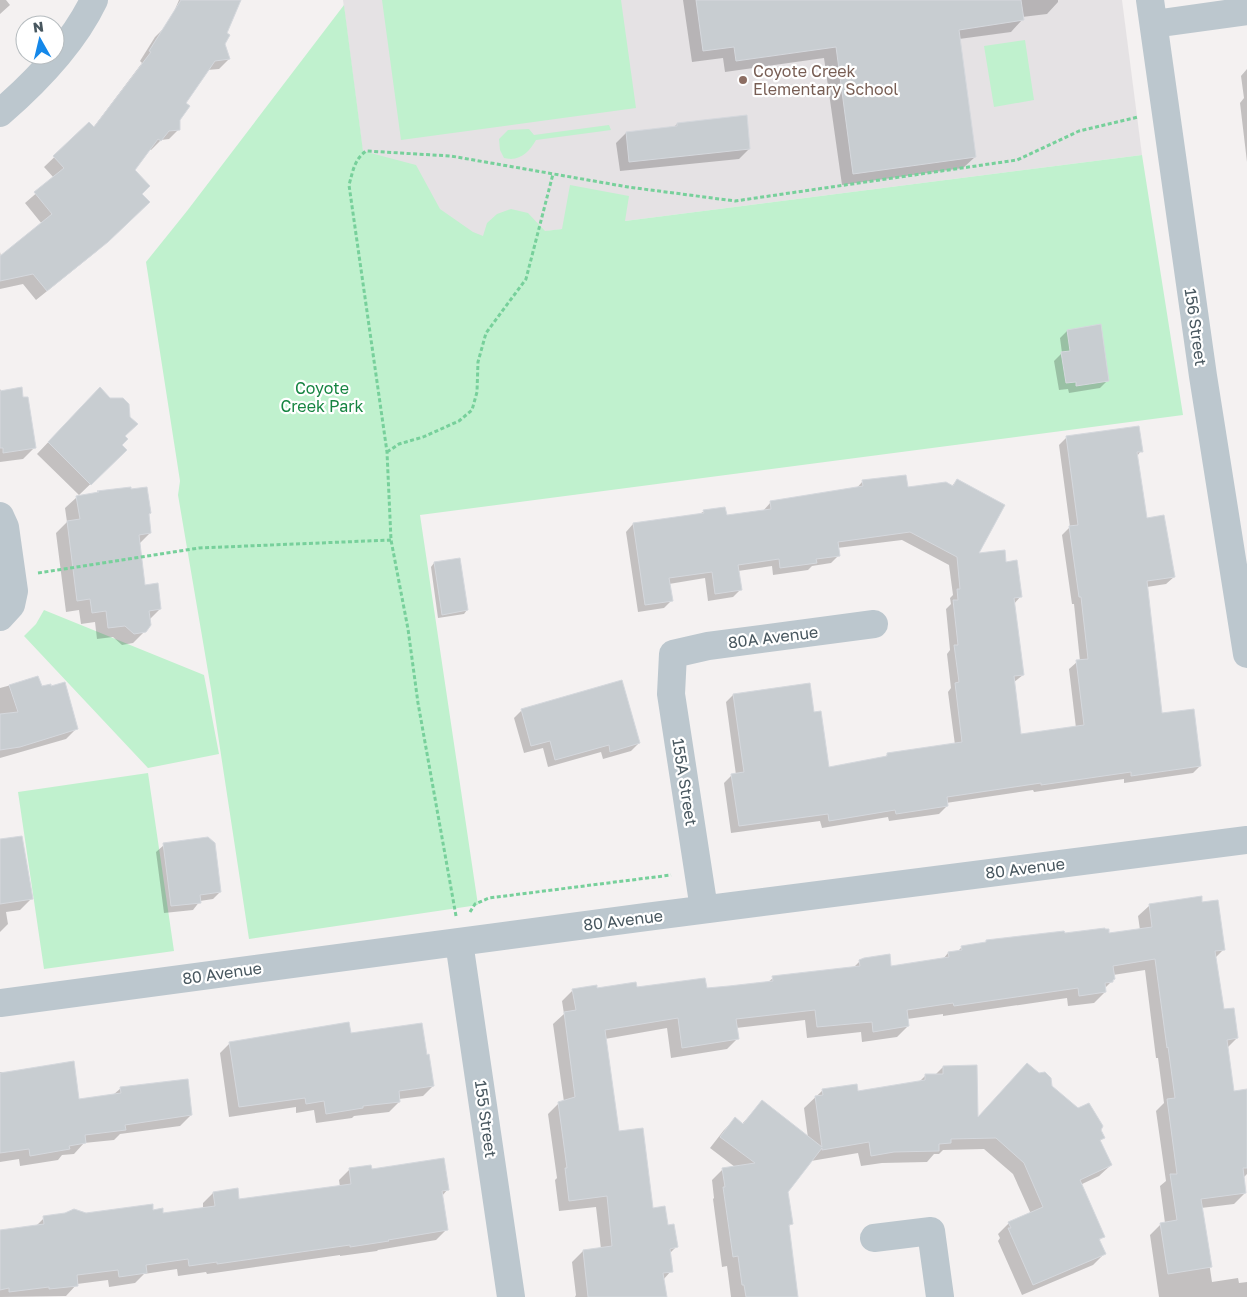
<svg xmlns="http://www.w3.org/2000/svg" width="1247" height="1297" font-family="'Golos Text',sans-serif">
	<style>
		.education { fill: #e5e2e4 }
		.green { fill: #c0f1ce }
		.shadow { fill: #0003 }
		.building { fill: #c8cdd1; stroke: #d5d8dd }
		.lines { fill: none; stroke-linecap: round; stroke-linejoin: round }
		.path { stroke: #77d09b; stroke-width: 3; stroke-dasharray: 4 2.5; stroke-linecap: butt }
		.minor { stroke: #bcc7ce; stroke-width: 28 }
		.education-dot { fill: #8d6e63; stroke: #fff; stroke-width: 2 }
		.labels { text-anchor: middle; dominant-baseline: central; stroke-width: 4.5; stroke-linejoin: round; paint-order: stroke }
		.education-label { font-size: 16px; fill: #785e54; stroke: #fff; text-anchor: start }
		.street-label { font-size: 16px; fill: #48575f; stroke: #fff }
		.park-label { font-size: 16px; fill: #168441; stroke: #fff }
	</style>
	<rect width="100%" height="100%" fill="#f4f1f1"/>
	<path class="education" d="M 343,0 L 1122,0 L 1142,155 L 376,253 Z"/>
	<path class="green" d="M 382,0 L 621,0 L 636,108 L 401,140 Z
		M 344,5 L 363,151 L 416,165 L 440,209 L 473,232 L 483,236 L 487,223 L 497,214 L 511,209 L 528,213 L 545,231 L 562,229 L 570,185 L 629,196 L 625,221 L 1142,155 L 1183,415 L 420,515 L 478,905 L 249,939 L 211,689 L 178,495 L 180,481 L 146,262 L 187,211 Z
		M 1025,40 L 1034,100 L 994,107 L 984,46 Z
		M 609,125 L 611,130 L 536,140 C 529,152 520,162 504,158 L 500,150 L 499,139 L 508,130 L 529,129 L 534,135 Z
		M 44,610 L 204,675 L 219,754 L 148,768 L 24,636 L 36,624 Z
		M 148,773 L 174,951 L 44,969 L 18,792 Z"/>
	<path class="shadow" d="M 0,0 L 6,0 L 10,5 L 0,14 Z
		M 179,0 L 240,0 L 225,34 L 223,43 L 229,59 L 219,69 L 207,70 L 184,103 L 178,120 L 179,129 L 169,139 L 161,140 L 151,150 L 149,149 L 133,170 L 141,194 L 139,212 L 97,251 L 36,300 L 23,284 L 0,289 L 0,252 L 1,257 L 42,224 L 25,203 L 54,178 L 44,167 L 89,124 L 93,128 L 142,63 L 140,61 L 155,37 L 165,27 L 167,28 Z
		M 683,0 L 1058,0 L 1058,2 L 1047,14 L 1022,17 L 1022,20 L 1011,32 L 959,39 L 975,157 L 963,168 L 842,185 L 824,58 L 725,72 L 723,58 L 692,62 Z
		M 1247,69 L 1247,162 L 1240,103 L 1244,98 L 1241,76 Z
		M 677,124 L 749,149 L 739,159 L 620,171 L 616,143 L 626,133 L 674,127 Z
		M 1067,331 L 1108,380 L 1100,388 L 1069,393 L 1068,389 L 1059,390 L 1054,361 L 1062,353 L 1060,338 Z
		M 0,389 L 34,448 L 23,459 L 0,462 Z
		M 88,400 L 123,436 L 121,445 L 126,450 L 79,495 L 37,454 Z
		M 1067,437 L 1141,451 L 1137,456 L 1146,520 L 1174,577 L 1166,584 L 1147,587 L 1161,715 L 1200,766 L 1193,773 L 1124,783 L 1124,779 L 1034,792 L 1033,790 L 946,803 L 947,806 L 939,814 L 889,821 L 888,817 L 822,828 L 820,821 L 731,833 L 724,783 L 732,775 L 736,775 L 726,702 L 733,695 L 813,714 L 828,768 L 884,758 L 887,755 L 955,745 L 948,692 L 951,688 L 947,654 L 950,650 L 946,609 L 951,604 L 950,598 L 953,595 L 949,565 L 902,540 L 837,548 L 838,556 L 831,563 L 812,566 L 808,570 L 773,575 L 772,566 L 738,571 L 740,590 L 733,597 L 708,601 L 705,578 L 669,584 L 672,600 L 664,608 L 638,612 L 626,532 L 633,524 L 700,514 L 704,511 L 726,516 L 763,511 L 771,502 L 856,489 L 862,482 L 907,488 L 951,487 L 957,480 L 976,555 L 1005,563 L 1020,597 L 1014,604 L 1023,675 L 1014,682 L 1020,735 L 1076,728 L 1069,669 L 1077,662 L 1080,661 L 1074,604 L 1072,604 L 1062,535 L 1070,527 L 1059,445 Z
		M 130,488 L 148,515 L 150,533 L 139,544 L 144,586 L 160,609 L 149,620 L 145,631 L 133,643 L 122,645 L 113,637 L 97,639 L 95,622 L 81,624 L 79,610 L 66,612 L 56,533 L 67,522 L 65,508 L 77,497 L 96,494 L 98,492 Z
		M 459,559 L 467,610 L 464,614 L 438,618 L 431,567 L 434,563 Z
		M 37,678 L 42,688 L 76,729 L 66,739 L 0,758 L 0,688 Z
		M 522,710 L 639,743 L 631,751 L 603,759 L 601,752 L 548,767 L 543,748 L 524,753 L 514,718 Z
		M 0,840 L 31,899 L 20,910 L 6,912 L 8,924 L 0,932 Z
		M 164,845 L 220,892 L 213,899 L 200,901 L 193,910 L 164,913 L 156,852 Z
		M 1200,898 L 1201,903 L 1224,949 L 1215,958 L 1223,1011 L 1237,1038 L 1227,1048 L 1233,1092 L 1247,1108 L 1247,1174 L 1244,1177 L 1245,1193 L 1234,1204 L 1201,1208 L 1212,1282 L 1238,1278 L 1239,1283 L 1247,1282 L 1247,1297 L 1159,1297 L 1150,1235 L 1161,1224 L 1165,1223 L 1160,1186 L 1166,1181 L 1156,1111 L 1164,1103 L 1158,1058 L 1156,1058 L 1145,970 L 1113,975 L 1112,981 L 1104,989 L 1105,992 L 1094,1003 L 1068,1006 L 1067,998 L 943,1016 L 943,1014 L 907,1019 L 908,1026 L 897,1037 L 862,1042 L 861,1032 L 807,1038 L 805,1020 L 736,1028 L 738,1038 L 727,1049 L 671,1058 L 667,1028 L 605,1039 L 618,1133 L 652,1209 L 667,1226 L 676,1247 L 669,1254 L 671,1271 L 663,1280 L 666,1297 L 575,1297 L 576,1295 L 572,1262 L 583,1251 L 601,1249 L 596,1207 L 559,1211 L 555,1180 L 557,1178 L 548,1114 L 559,1103 L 564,1102 L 553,1024 L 564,1014 L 562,1001 L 573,990 L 636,989 L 706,990 L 767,983 L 773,978 L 853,968 L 860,961 L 890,967 L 943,959 L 948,953 L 957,952 L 962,947 L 984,944 L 986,942 L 1064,934 L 1108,935 L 1140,930 L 1138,916 L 1149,906 Z
		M 350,1034 L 433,1086 L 423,1096 L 399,1099 L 399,1102 L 389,1112 L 354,1116 L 352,1118 L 316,1123 L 314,1110 L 296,1113 L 296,1107 L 229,1117 L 220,1053 L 230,1043 Z
		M 943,1067 L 976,1119 L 1051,1087 L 1099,1130 L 1103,1138 L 1100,1141 L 1111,1165 L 1099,1176 L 1080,1185 L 1103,1236 L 1099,1241 L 1104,1254 L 1093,1265 L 1022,1295 L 998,1241 L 1000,1238 L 998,1234 L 1009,1223 L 1031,1214 L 1013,1174 L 984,1149 L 943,1150 L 939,1154 L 934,1154 L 927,1162 L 882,1163 L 861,1166 L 858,1153 L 811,1161 L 787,1192 L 791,1224 L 788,1227 L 796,1297 L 731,1297 L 727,1266 L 722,1267 L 713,1199 L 714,1198 L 712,1180 L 723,1169 L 735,1167 L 710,1148 L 724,1130 L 735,1119 L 742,1124 L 762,1102 L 808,1138 L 804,1108 L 823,1090 L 857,1092 L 918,1083 L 926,1075 L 935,1075 Z
		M 0,1072 L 5,1072 L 78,1100 L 113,1095 L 121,1088 L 191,1115 L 180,1126 L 120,1134 L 114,1140 L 84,1143 L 74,1154 L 62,1155 L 58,1160 L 20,1166 L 19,1159 L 0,1162 Z
		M 350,1169 L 371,1170 L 448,1189 L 442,1196 L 447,1229 L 436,1240 L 378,1250 L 377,1251 L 340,1256 L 340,1255 L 207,1274 L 206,1272 L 178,1276 L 177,1269 L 144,1274 L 135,1283 L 109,1287 L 108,1280 L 77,1284 L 66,1296 L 0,1297 L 0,1231 L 35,1227 L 44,1218 L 152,1211 L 162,1215 L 203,1209 L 203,1203 L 213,1193 L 238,1200 L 340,1187 L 339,1180 Z"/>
	<path class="building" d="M 181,0 L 241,0 L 227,33 L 230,35 L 225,44 L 230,59 L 215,61 L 186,103 L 190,106 L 180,120 L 180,130 L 169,131 L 161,141 L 158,139 L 135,170 L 150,186 L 142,194 L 150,202 L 108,242 L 47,291 L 33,274 L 0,281 L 0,256 L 52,214 L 34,192 L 64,168 L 53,156 L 89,122 L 94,127 L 151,52 L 149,51 Z
		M 696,0 L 1021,0 L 1024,20 L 959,30 L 976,157 L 853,174 L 836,47 L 736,61 L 734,47 L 703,51 Z
		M 747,115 L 750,149 L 629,162 L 626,132 L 677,126 L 677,123 Z
		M 1101,324 L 1109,381 L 1076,386 L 1076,382 L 1066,383 L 1061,352 L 1070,351 L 1067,330 Z
		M 22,387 L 23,397 L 28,397 L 36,448 L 3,453 L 3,448 L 0,448 L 0,391 Z
		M 100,387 L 110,398 L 123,398 L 129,404 L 130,417 L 138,424 L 125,436 L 128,439 L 122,445 L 127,450 L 91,485 L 48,442 Z
		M 1139,426 L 1143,452 L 1137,452 L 1147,518 L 1164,515 L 1175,577 L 1147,581 L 1162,713 L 1194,709 L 1201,766 L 1131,776 L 1131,772 L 1041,785 L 1041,783 L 947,797 L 948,806 L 896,814 L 895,810 L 829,821 L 828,814 L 739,826 L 731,774 L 744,772 L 733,694 L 810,683 L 814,712 L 821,711 L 829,767 L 887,756 L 887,753 L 962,742 L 955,683 L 959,682 L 954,645 L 958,645 L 953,600 L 958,600 L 957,589 L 960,589 L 957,557 L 910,532 L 838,542 L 840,556 L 816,559 L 817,563 L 780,568 L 779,559 L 738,565 L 742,590 L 715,594 L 712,572 L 669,578 L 673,601 L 645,605 L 633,523 L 704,513 L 703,510 L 725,507 L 727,515 L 771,509 L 770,501 L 863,486 L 862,480 L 906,475 L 908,487 L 946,482 L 953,486 L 957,479 L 1005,505 L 979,553 L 1005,550 L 1006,562 L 1017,560 L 1022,597 L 1014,598 L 1024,675 L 1014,676 L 1021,734 L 1084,725 L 1076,660 L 1088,659 L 1081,597 L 1079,597 L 1069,526 L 1078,525 L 1066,436 Z
		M 131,487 L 131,489 L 147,487 L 151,513 L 149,514 L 151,533 L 139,535 L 145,585 L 158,583 L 161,609 L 149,611 L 151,625 L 146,632 L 134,634 L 125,626 L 108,628 L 106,611 L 92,613 L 90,599 L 77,601 L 67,521 L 80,519 L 76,496 L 99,492 L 97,491 Z
		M 460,558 L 468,610 L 442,615 L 434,562 Z
		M 38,676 L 42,686 L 51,684 L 51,686 L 65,682 L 78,729 L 20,747 L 0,750 L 0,714 L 18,712 L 9,685 Z
		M 622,680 L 640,743 L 610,752 L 609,745 L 555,760 L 550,741 L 531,746 L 521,709 Z
		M 22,836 L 33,899 L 0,904 L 0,839 Z
		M 208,837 L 215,843 L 221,892 L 200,895 L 201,903 L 171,906 L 163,843 Z
		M 1202,896 L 1202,902 L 1218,900 L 1225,950 L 1215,951 L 1224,1009 L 1234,1008 L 1238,1038 L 1227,1040 L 1234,1091 L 1247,1089 L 1247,1168 L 1243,1168 L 1246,1193 L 1201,1199 L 1212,1267 L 1168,1274 L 1160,1223 L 1177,1220 L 1170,1174 L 1177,1174 L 1167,1099 L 1175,1098 L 1168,1047 L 1167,1048 L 1155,959 L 1113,966 L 1115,979 L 1113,980 L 1113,982 L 1105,983 L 1106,992 L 1079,996 L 1078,988 L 954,1006 L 953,1003 L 907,1010 L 909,1026 L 873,1032 L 872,1022 L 817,1027 L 815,1010 L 736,1019 L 739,1039 L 682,1048 L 678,1018 L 605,1030 L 619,1131 L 643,1128 L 653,1208 L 665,1206 L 668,1225 L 674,1224 L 678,1247 L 670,1249 L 673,1272 L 663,1273 L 667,1297 L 588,1297 L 583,1250 L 612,1246 L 607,1196 L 569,1201 L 565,1168 L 567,1168 L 558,1102 L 575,1097 L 564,1012 L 576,1010 L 572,989 L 597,985 L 597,988 L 636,982 L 637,987 L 705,978 L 707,988 L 729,986 L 773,981 L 772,976 L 860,966 L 859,960 L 864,958 L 890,954 L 891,966 L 949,957 L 948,952 L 962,950 L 961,946 L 986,942 L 986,940 L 1064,931 L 1065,933 L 1105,928 L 1105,929 L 1109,929 L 1109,933 L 1152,927 L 1149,904 Z
		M 349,1022 L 351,1033 L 422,1023 L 427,1055 L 429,1054 L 434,1086 L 399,1091 L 400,1102 L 363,1106 L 363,1108 L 326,1114 L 324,1101 L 306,1104 L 305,1098 L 239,1107 L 229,1042 Z
		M 74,1061 L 79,1099 L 121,1093 L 120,1087 L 188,1079 L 192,1115 L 125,1125 L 126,1130 L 85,1135 L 86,1143 L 69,1146 L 70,1149 L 30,1156 L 29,1149 L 0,1153 L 0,1073 Z
		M 1027,1063 L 1039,1073 L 1045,1072 L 1051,1078 L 1052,1086 L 1078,1108 L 1089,1103 L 1103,1126 L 1101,1130 L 1105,1138 L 1100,1140 L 1112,1165 L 1080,1180 L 1105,1237 L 1099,1239 L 1106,1254 L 1033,1285 L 1008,1228 L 1011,1228 L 1008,1222 L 1043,1207 L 1024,1163 L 996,1138 L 951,1139 L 951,1143 L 939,1144 L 939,1151 L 894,1152 L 871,1156 L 869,1142 L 822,1150 L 822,1148 L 788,1192 L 793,1224 L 789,1225 L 798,1297 L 746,1297 L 744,1285 L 742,1285 L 738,1256 L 733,1257 L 723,1187 L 725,1187 L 722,1168 L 755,1163 L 720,1137 L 735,1117 L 743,1124 L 762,1100 L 822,1147 L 815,1096 L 823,1095 L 822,1089 L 857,1084 L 858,1091 L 925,1080 L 925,1074 L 943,1074 L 943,1066 L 977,1065 L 978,1117 Z
		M 444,1158 L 449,1190 L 442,1191 L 448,1230 L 388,1240 L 389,1241 L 350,1247 L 350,1245 L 217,1264 L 217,1262 L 189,1266 L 188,1259 L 146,1265 L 147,1273 L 119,1277 L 118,1270 L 77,1275 L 78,1286 L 49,1289 L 49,1287 L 9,1292 L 9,1288 L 0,1290 L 0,1230 L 44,1224 L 43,1216 L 65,1213 L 74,1209 L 86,1213 L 153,1204 L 153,1210 L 163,1208 L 163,1213 L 215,1206 L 213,1192 L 238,1188 L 239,1199 L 329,1187 L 351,1184 L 349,1168 L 371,1165 L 372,1169 Z"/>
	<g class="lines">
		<path class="path" d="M 387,452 L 399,444 L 423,437 L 459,421 L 472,410 L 477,392 L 478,362 L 486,333 L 526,279 L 553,174
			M 38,573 L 199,548 L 391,540
			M 470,912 L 475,904 L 489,898 L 671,875
			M 456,916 L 418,703 L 408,629 L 391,540 L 387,452 L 349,185 C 353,171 354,160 366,151 L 451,156 L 628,187 L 735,201 L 1017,160 L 1079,131 L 1138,117"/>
		<path class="minor" d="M 1150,0 L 1203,376 L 1247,654
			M 1154,24 L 1247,11
			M 0,113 C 37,81 73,44 94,0
			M 0,516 L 5,527 L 14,591 L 11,605 L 0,617
			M 704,909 L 671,694 L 673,654 L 708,646 L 874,624
			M 459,942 L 511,1297
			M 0,1003 L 646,917 L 1247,840
			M 874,1238 L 931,1231 L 940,1297"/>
	</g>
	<circle class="education-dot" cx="743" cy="80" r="5"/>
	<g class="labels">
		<g class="education-label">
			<text x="753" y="71">Coyote Creek<tspan x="753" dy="18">Elementary School</tspan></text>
		</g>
		<g class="street-label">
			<text transform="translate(1196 327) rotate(82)">156 Street</text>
			<text transform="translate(773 637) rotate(-7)">80A Avenue</text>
			<text transform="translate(685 782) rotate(81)">155A Street</text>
			<text transform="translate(1025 868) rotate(-7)">80 Avenue</text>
			<text transform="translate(623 920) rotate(-7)">80 Avenue</text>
			<text transform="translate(222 973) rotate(-8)">80 Avenue</text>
			<text transform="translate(486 1119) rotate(82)">155 Street</text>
		</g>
		<g class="park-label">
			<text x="322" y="388">Coyote<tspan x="322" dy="18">Creek Park</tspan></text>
		</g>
	</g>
	<g transform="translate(40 40) rotate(352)"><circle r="24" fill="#ffffff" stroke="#b6bcbf"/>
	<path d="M0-4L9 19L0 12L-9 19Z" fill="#1588e9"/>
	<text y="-8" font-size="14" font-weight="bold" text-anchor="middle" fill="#48575f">N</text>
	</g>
</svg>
